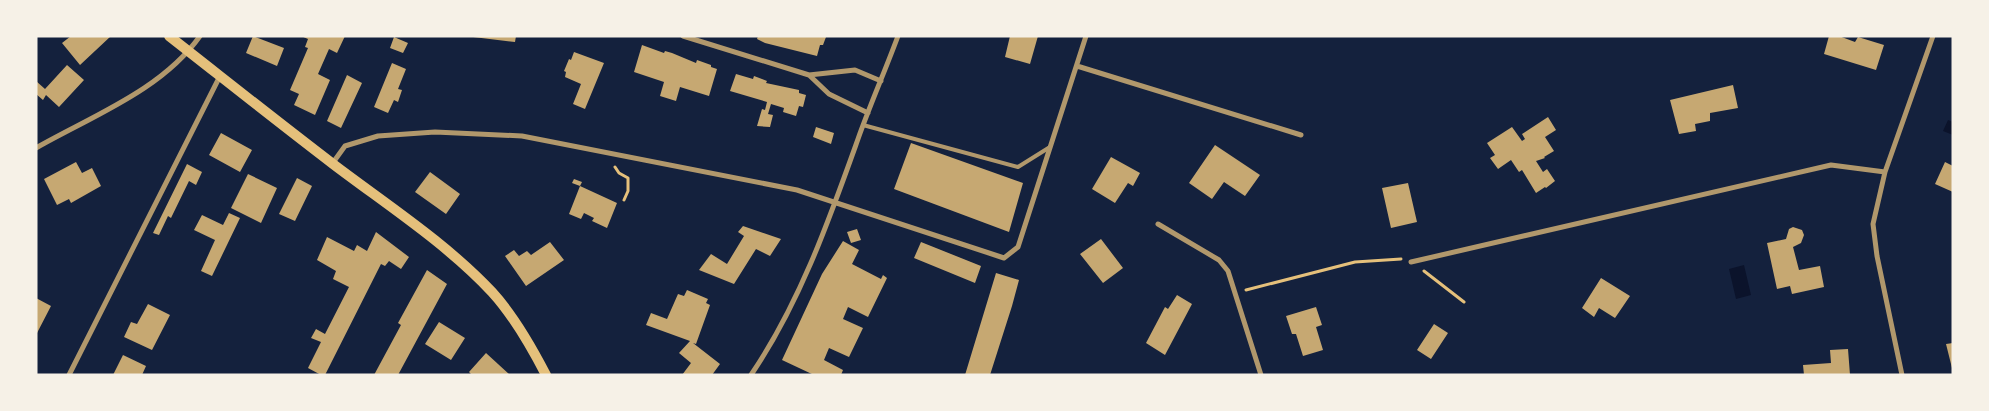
<svg xmlns="http://www.w3.org/2000/svg" width="1989" height="411" font-family="Roboto,sans-serif">
	<style>
		.water { fill: #0b132b }
		.building { fill: #c6a872 }
		.lines { fill: none; stroke-linecap: round; stroke-linejoin: round }
		.path { stroke: #e5c07b; stroke-width: 3 }
		.service { stroke: #b1986c; stroke-width: 4 }
		.minor { stroke: #b1986c; stroke-width: 5 }
		.secondary { stroke: #e5c07b; stroke-width: 10 }
	</style>
	<rect width="100%" height="100%" fill="#14213d"/>
	<path class="water" d="M 1948,120 L 1953,122 L 1953,135 L 1943,131 Z
		M 1744,265 L 1751,295 L 1736,299 L 1729,269 Z"/>
	<path class="building" d="M 71,36 L 111,36 L 80,65 L 62,43 Z
		M 253,36 L 284,48 L 277,66 L 246,53 Z
		M 301,36 L 345,36 L 337,53 L 329,49 L 318,74 L 330,80 L 315,115 L 294,105 L 299,94 L 290,90 L 308,48 L 305,47 L 308,39 Z
		M 465,36 L 516,36 L 515,42 Z
		M 758,36 L 824,36 L 826,37 L 823,45 L 820,45 L 817,56 L 765,43 L 757,39 Z
		M 1010,36 L 1038,36 L 1030,64 L 1005,57 Z
		M 1829,36 L 1839,36 L 1855,42 L 1858,37 L 1884,45 L 1876,70 L 1824,54 Z
		M 394,37 L 408,43 L 403,53 L 390,48 Z
		M 642,45 L 664,53 L 665,51 L 672,53 L 696,63 L 697,60 L 711,65 L 711,67 L 717,69 L 709,96 L 680,87 L 676,101 L 660,96 L 664,82 L 634,72 Z
		M 574,52 L 604,63 L 585,109 L 573,104 L 581,84 L 565,77 L 566,72 L 564,71 L 569,59 L 571,60 Z
		M 392,63 L 406,69 L 398,89 L 402,90 L 398,102 L 394,100 L 388,113 L 374,107 Z
		M 67,65 L 84,80 L 59,107 L 46,95 L 43,100 L 36,94 L 36,81 L 45,89 Z
		M 736,74 L 753,79 L 754,76 L 767,81 L 766,83 L 799,90 L 799,93 L 806,95 L 803,107 L 799,106 L 796,116 L 783,112 L 784,108 L 771,104 L 768,114 L 773,115 L 770,127 L 757,126 L 762,109 L 765,110 L 767,102 L 730,91 Z
		M 347,75 L 362,83 L 341,128 L 327,121 Z
		M 1733,85 L 1738,108 L 1710,113 L 1710,121 L 1695,124 L 1696,131 L 1679,134 L 1670,100 Z
		M 1548,117 L 1556,130 L 1545,137 L 1554,151 L 1544,157 L 1545,158 L 1536,161 L 1543,172 L 1547,169 L 1555,181 L 1546,188 L 1545,187 L 1536,193 L 1522,170 L 1519,172 L 1511,160 L 1498,169 L 1490,158 L 1495,155 L 1487,143 L 1512,127 L 1522,141 L 1525,139 L 1522,134 Z
		M 816,127 L 834,133 L 831,144 L 813,137 Z
		M 221,133 L 252,150 L 240,172 L 209,155 Z
		M 911,143 L 1023,183 L 1009,232 L 894,189 Z
		M 1215,145 L 1260,175 L 1245,196 L 1224,182 L 1212,199 L 1189,183 Z
		M 1111,157 L 1140,173 L 1133,186 L 1128,183 L 1115,203 L 1092,189 Z
		M 76,162 L 82,173 L 92,168 L 101,186 L 71,203 L 69,199 L 57,205 L 44,179 Z
		M 1945,162 L 1953,166 L 1953,192 L 1935,184 Z
		M 187,164 L 202,172 L 196,185 L 189,181 L 171,218 L 168,216 L 159,235 L 153,233 Z
		M 430,172 L 460,194 L 446,214 L 415,192 Z
		M 248,174 L 277,188 L 261,223 L 231,208 Z
		M 297,178 L 312,186 L 295,221 L 279,214 Z
		M 574,179 L 582,182 L 580,186 L 572,183 Z
		M 1408,183 L 1417,222 L 1391,228 L 1382,188 Z
		M 580,186 L 617,203 L 607,228 L 592,221 L 594,218 L 584,213 L 581,219 L 569,214 Z
		M 229,213 L 240,218 L 212,276 L 201,271 L 215,240 L 194,230 L 202,215 L 223,225 Z
		M 743,226 L 781,239 L 770,256 L 756,249 L 734,284 L 699,270 L 711,254 L 727,264 L 744,236 L 738,232 Z
		M 1793,227 L 1802,230 L 1804,235 L 1801,243 L 1793,247 L 1799,270 L 1820,266 L 1824,287 L 1792,294 L 1790,286 L 1777,289 L 1767,243 L 1786,239 L 1789,229 Z
		M 857,229 L 861,240 L 851,243 L 847,232 Z
		M 376,232 L 409,257 L 401,269 L 389,261 L 385,266 L 381,264 L 325,375 L 321,375 L 308,368 L 321,342 L 311,338 L 316,329 L 325,334 L 349,287 L 333,279 L 336,271 L 317,260 L 327,237 L 354,251 L 357,245 L 367,251 Z
		M 1101,239 L 1123,268 L 1103,283 L 1080,254 Z
		M 843,241 L 859,250 L 852,264 L 881,279 L 883,275 L 887,278 L 868,317 L 848,307 L 843,319 L 863,328 L 849,357 L 829,348 L 824,360 L 843,370 L 841,375 L 814,375 L 782,360 L 822,274 Z
		M 550,242 L 564,260 L 526,286 L 505,256 L 514,250 L 519,256 L 527,251 L 531,255 Z
		M 921,242 L 981,266 L 975,283 L 914,258 Z
		M 427,270 L 447,284 L 398,375 L 374,375 L 401,325 L 398,323 Z
		M 996,273 L 1019,280 L 1012,306 L 990,375 L 965,375 Z
		M 1601,278 L 1630,296 L 1615,318 L 1599,308 L 1594,317 L 1582,308 Z
		M 687,290 L 708,299 L 706,303 L 710,305 L 696,344 L 693,343 L 720,364 L 712,375 L 682,375 L 691,363 L 679,353 L 690,341 L 646,325 L 651,313 L 667,319 L 678,294 L 684,296 Z
		M 1177,295 L 1192,304 L 1165,355 L 1146,343 L 1165,307 L 1168,309 Z
		M 36,298 L 51,306 L 36,335 Z
		M 148,304 L 170,315 L 152,350 L 124,337 L 131,322 L 137,324 Z
		M 1316,307 L 1322,325 L 1316,327 L 1323,350 L 1303,356 L 1296,334 L 1292,334 L 1286,316 Z
		M 439,322 L 465,338 L 451,360 L 425,344 Z
		M 1434,324 L 1448,333 L 1431,359 L 1417,350 Z
		M 1953,343 L 1953,368 L 1952,368 L 1946,344 Z
		M 1848,349 L 1850,375 L 1804,375 L 1803,365 L 1831,363 L 1830,350 Z
		M 486,353 L 510,375 L 472,375 L 469,372 Z
		M 123,355 L 146,366 L 142,375 L 113,375 Z"/>
	<g class="lines">
		<path class="path" d="M 615,167 L 619,173 L 628,178 L 628,191 L 624,200
			M 1424,271 L 1464,302
			M 1246,290 L 1355,262 L 1401,259"/>
		<path class="service" d="M 863,125 L 1018,167 L 1050,147"/>
		<path class="minor" d="M 683,36 L 809,75
			M 1077,66 L 1301,135
			M 868,113 L 829,94 L 809,75 L 855,70 L 881,81
			M 36,148 C 92,116 162,90 200,36
			M 332,164 L 345,146 L 378,136 L 435,132 L 522,136 L 797,190 L 1004,258 L 1018,247 L 1086,36
			M 1158,224 L 1219,260 L 1228,271 L 1261,375
			M 1411,262 L 1831,165 L 1885,172
			M 69,375 L 220,76
			M 751,375 C 800,303 829,220 858,139 C 870,105 885,71 898,36
			M 1902,375 L 1877,256 L 1873,224 L 1885,172 L 1933,36"/>
		<path class="secondary" d="M 169,36 C 224,79 278,122 333,164 C 387,205 446,243 492,292 C 514,316 531,346 546,375"/>
	</g>
	<rect width="1989" height="411" fill="none" stroke="#f6f1e7" stroke-width="75"/>
</svg>
